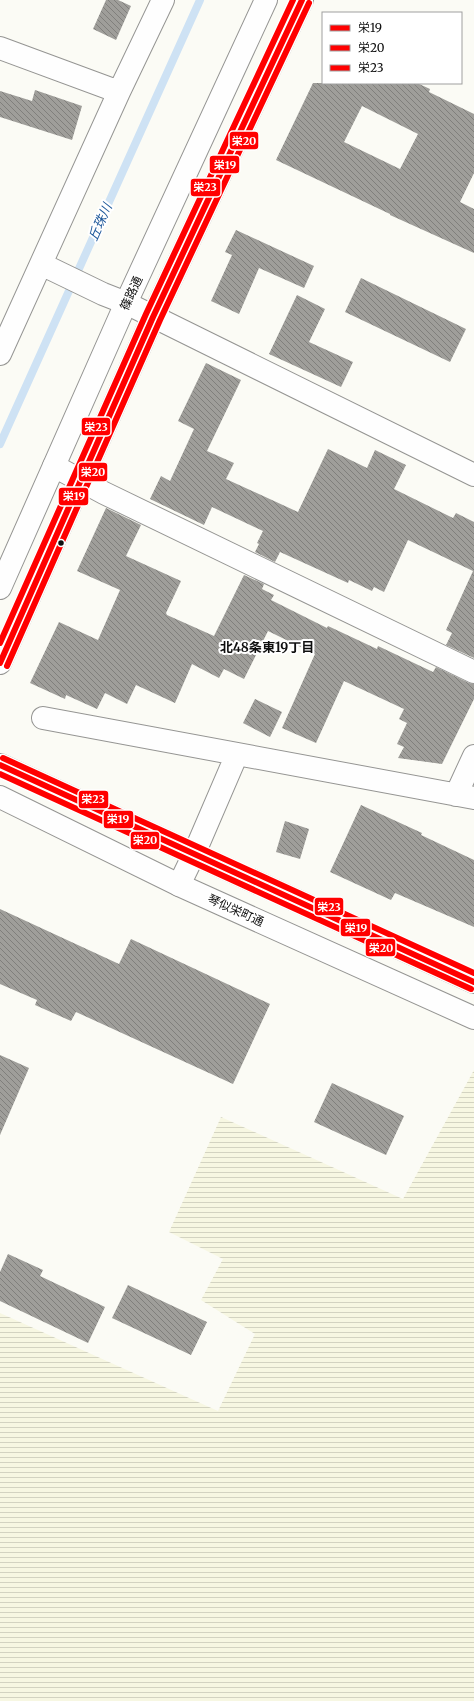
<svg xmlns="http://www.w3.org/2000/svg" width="474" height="1701" font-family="Merriweather,'Noto Sans JP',serif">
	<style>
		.farmland { fill: url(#farmland-rules) }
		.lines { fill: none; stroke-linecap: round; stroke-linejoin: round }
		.stream { stroke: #cee2f4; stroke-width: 8 }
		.building { fill: url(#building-back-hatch); fill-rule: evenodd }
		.minor-casing { stroke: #959593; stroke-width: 24 }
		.tertiary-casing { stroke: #959593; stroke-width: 24 }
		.minor { stroke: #fefefe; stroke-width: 22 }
		.tertiary { stroke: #fefefe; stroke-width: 22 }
		.bus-1-casing { stroke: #fff; stroke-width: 9 }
		.bus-2-casing { stroke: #fff; stroke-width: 9 }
		.bus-3-casing { stroke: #fff; stroke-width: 9 }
		.bus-1 { stroke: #f00; stroke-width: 6 }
		.bus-2 { stroke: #f00; stroke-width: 6 }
		.bus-3 { stroke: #f00; stroke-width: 6 }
		.bus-dot { fill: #0f0f0f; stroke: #fff; stroke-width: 1.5 }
		.labels { text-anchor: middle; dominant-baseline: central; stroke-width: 4; stroke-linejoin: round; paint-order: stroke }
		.street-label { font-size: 12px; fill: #0f0f0f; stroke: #fff }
		.water-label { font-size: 13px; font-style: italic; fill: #1f599b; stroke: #fff }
		.neighbourhood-label { font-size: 13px; font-weight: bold; fill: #0f0f0f; stroke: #fff }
		.line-badge { stroke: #fff; stroke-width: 1.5 }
		.badge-label { font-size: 11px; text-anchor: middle; font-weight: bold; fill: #fff }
	</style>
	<defs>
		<pattern id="farmland-rules" width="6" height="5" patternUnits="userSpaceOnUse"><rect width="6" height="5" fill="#f7f7e2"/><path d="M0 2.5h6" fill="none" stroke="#d3d3c1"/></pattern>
		<pattern id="building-back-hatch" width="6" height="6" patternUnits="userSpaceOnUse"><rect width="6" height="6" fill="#9f9e9a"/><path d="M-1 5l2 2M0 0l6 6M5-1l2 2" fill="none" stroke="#807f7c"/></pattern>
	</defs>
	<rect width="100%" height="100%" fill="#fbfbf5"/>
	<path class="farmland" d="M 474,1070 L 474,1701 L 0,1701 L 0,1313 L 218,1411 L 255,1334 L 201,1300 L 223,1259 L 169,1232 L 221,1117 L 403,1199 Z"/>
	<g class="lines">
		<path class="stream" d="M 0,444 L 200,0"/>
	</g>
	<path class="building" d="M 106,0 L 118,0 L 131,6 L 116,40 L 93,29 Z
		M 313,83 L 417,83 L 430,89 L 429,92 L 474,114 L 474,173 L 460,202 L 474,209 L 474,253 L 390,215 L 390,214 L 276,160 ZM 362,106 L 418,134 L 400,169 L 344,142 Z
		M 35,90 L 82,106 L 72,140 L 0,117 L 0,91 L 32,101 Z
		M 236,230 L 314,266 L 304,288 L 259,268 L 239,314 L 211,301 L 232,255 L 225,252 Z
		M 361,278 L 466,329 L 450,362 L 345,312 Z
		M 297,295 L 325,309 L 309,342 L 353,362 L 341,387 L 269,354 Z
		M 206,363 L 241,380 L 207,451 L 234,463 L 226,479 L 298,512 L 328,449 L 367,468 L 375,450 L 406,465 L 394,489 L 453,518 L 456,513 L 474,522 L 474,658 L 446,645 L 452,633 L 446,630 L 473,571 L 408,540 L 384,592 L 374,587 L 372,591 L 349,580 L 348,583 L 280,552 L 275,562 L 255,552 L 259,544 L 257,543 L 263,531 L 212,507 L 204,525 L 150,499 L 161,476 L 170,481 L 194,429 L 178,421 Z
		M 106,508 L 141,525 L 126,556 L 181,581 L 166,613 L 167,615 L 214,636 L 244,575 L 264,584 L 262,589 L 274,595 L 271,600 L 327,628 L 328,626 L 377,649 L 378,646 L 433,672 L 436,667 L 469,683 L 474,684 L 474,699 L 442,764 L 398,758 L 404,747 L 397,744 L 407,723 L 399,719 L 404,709 L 344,681 L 316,743 L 282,728 L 315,654 L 268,631 L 244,679 L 224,669 L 219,678 L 192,664 L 175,703 L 136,685 L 127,704 L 105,693 L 97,709 L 66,695 L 65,699 L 30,683 L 59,622 L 98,640 L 120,590 L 77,571 Z
		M 255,699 L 282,712 L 270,737 L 243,723 Z
		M 361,805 L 422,833 L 421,835 L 474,860 L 474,927 L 395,893 L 391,900 L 330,872 Z
		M 285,821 L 309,829 L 300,859 L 276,852 Z
		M 0,909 L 119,964 L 131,939 L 270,1004 L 233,1084 L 76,1012 L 71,1021 L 35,1005 L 37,1000 L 0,984 Z
		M 0,1055 L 29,1068 L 0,1135 Z
		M 332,1083 L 404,1116 L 386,1155 L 314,1122 Z
		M 8,1254 L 43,1270 L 40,1276 L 105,1307 L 88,1343 L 0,1301 L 0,1272 Z
		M 128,1285 L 207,1322 L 191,1355 L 112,1318 Z"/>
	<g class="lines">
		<defs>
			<path id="minor" d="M 0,48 L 119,92
				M 41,264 L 103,294 L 126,303 L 474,475
				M 0,354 L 119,92 L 163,0
				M 54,466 L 104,493 L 474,672
				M 43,718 L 474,798
				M 456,795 L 474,756
				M 179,885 L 194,854 L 237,754"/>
			<path id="tertiary" d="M 0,588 L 126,303 L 266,0
				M 0,663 L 153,317 L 302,0
				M 0,765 L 474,982
				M 0,797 L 179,885 L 474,1018"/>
		</defs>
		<use href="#minor" class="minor-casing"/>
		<use href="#tertiary" class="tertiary-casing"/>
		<use href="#minor" class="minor"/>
		<use href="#tertiary" class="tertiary"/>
		<defs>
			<path id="bus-1" d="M 0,663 L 153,317 L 302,0
				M 0,765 L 474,982"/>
			<path id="bus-2" d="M 7,666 L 160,320 L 309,3
				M 0,774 L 471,989"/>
			<path id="bus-3" d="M 0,643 L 146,314 L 293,0
				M 3,758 L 474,973"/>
		</defs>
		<use href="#bus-1" class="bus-1-casing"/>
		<use href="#bus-2" class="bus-2-casing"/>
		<use href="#bus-3" class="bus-3-casing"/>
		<use href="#bus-1" class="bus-1"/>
		<use href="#bus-2" class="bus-2"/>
		<use href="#bus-3" class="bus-3"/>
	</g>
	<circle class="bus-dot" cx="61" cy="543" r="3.5"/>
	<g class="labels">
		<g class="street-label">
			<text transform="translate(131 293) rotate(-65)">篠路通</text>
			<text transform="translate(236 910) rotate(24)">琴似栄町通</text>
		</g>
		<g class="water-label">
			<text transform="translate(100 222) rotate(-66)">丘珠川</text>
		</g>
		<g class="neighbourhood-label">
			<text x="267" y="647">北48条東19丁目</text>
		</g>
	</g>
	<g class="line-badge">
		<rect x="229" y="131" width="30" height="19" rx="4" fill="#f00"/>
		<rect x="209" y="155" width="31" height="19" rx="4" fill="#f00"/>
		<rect x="190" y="178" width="31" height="19" rx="4" fill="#f00"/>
		<rect x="81" y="417" width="30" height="19" rx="4" fill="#f00"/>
		<rect x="78" y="462" width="30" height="20" rx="4" fill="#f00"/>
		<rect x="58" y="487" width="31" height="19" rx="4" fill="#f00"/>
		<rect x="78" y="790" width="31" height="19" rx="4" fill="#f00"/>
		<rect x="103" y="810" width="31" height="19" rx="4" fill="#f00"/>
		<rect x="130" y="831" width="30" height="19" rx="4" fill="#f00"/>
		<rect x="314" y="897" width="30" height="19" rx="4" fill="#f00"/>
		<rect x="340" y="918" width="31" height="19" rx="4" fill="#f00"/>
		<rect x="365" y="938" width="31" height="19" rx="4" fill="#f00"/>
	</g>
	<g class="badge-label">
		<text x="244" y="145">栄20</text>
		<text x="225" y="169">栄19</text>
		<text x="205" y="191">栄23</text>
		<text x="96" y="431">栄23</text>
		<text x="93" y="476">栄20</text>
		<text x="74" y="500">栄19</text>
		<text x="93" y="803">栄23</text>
		<text x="118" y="823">栄19</text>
		<text x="145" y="844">栄20</text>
		<text x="329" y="911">栄23</text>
		<text x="356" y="932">栄19</text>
		<text x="381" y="952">栄20</text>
	</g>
	<rect x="322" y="12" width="140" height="72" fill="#ffffff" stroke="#9f9f9f"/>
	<rect x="330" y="25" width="20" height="6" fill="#ff0000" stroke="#9f9f9f"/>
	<text x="358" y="32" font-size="12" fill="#0f0f0f">栄19</text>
	<rect x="330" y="45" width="20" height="6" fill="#ff0000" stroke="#9f9f9f"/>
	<text x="358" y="52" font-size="12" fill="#0f0f0f">栄20</text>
	<rect x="330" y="65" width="20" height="6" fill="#ff0000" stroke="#9f9f9f"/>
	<text x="358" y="72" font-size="12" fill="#0f0f0f">栄23</text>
</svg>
